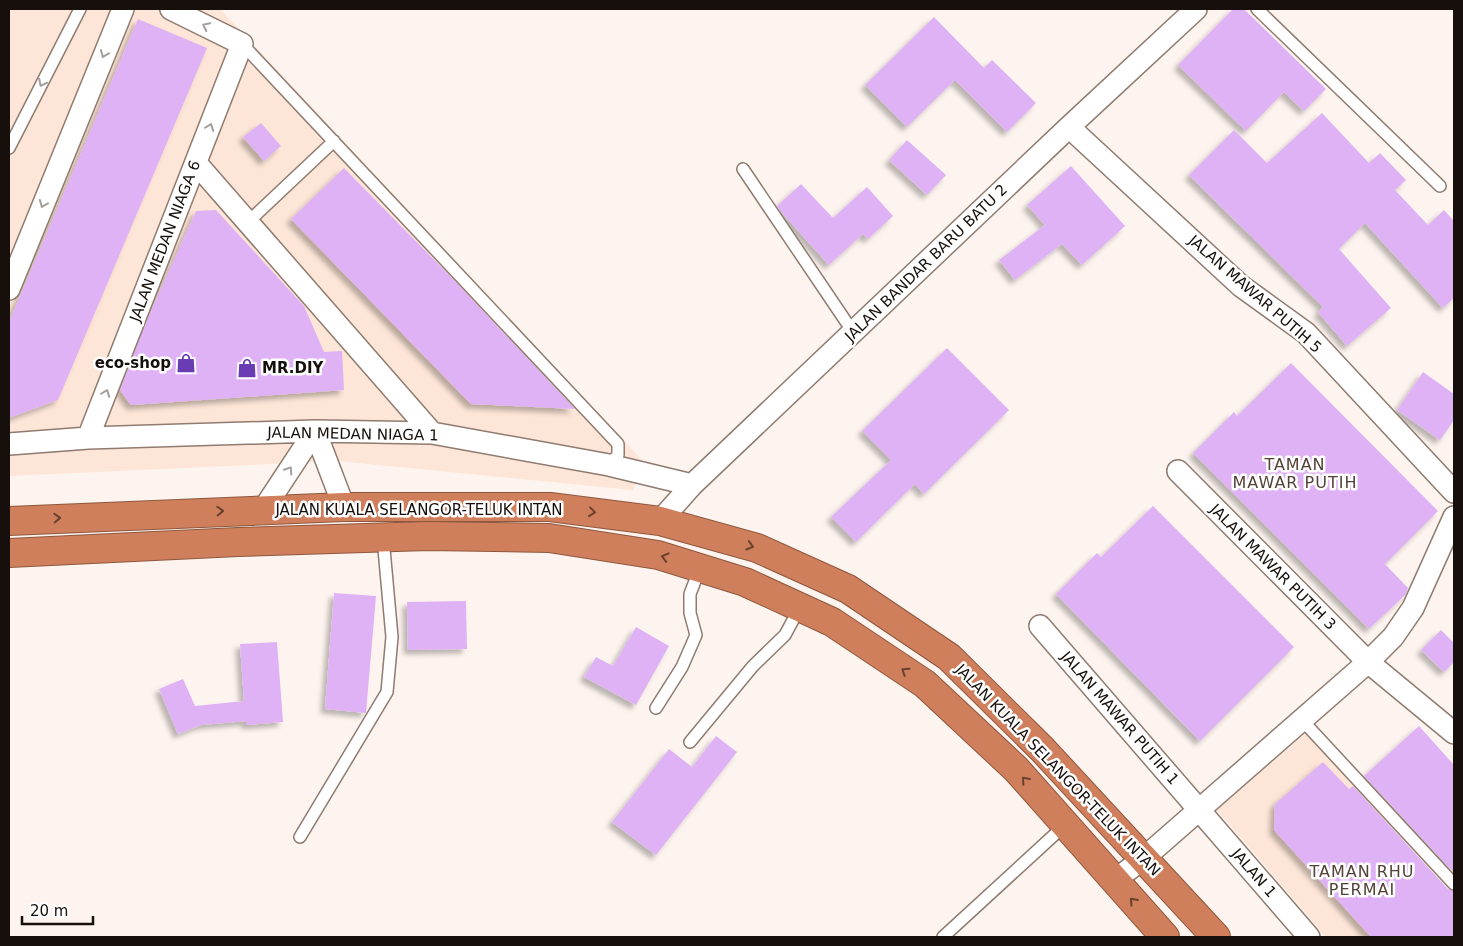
<svg xmlns="http://www.w3.org/2000/svg" width="1463" height="946" font-family="'DejaVu Sans',sans-serif">
	<style>
		.built { fill: #fde5d7 }
		.building { fill: #dfb2f5; filter: url(#shadow) }
		.lines { fill: none; stroke-linecap: round; stroke-linejoin: round }
		.lane-casing { stroke: #8f7b6f; stroke-width: 14 }
		.street-casing { stroke: #8f7b6f; stroke-width: 24 }
		.highway-casing { stroke: #8e583f; stroke-width: 30 }
		.lane { stroke: #fff; stroke-width: 11 }
		.street { stroke: #fff; stroke-width: 21 }
		.highway { stroke: #cf7f5b; stroke-width: 28 }
		.oneway { stroke: #a29f9d }
		.oneway2 { stroke: #69412f }
		.labels { text-anchor: middle; dominant-baseline: central; stroke-width: 5; stroke-linejoin: round; paint-order: stroke }
		.street-label { font-size: 15px; fill: #160f0b; stroke: #fff }
		.poi-label { font-size: 15px; font-weight: bold; fill: #160f0b; stroke: #fff; text-anchor: end }
		.neighbourhood-label { font-size: 16px; letter-spacing: 1px; fill: #544237; stroke: #fff }
	</style>
	<defs>
		<filter id="shadow"><feDropShadow dx="-4.5" dy="4.5" stdDeviation="2.5" flood-color="#0004"/></filter>
	</defs>
	<rect width="100%" height="100%" fill="#fef4ef"/>
	<path class="built" d="M 9,9 L 220,9 L 644,462 L 633,490 L 338,461 L 9,476 Z
		M 1309,731 L 1454,899 L 1454,937 L 1326,937 L 1217,810 Z"/>
	<path class="building" d="M 1233,9 L 1244,9 L 1326,89 L 1304,111 L 1284,92 L 1246,131 L 1178,65 Z
		M 934,17 L 984,68 L 992,60 L 1036,103 L 1007,132 L 955,80 L 907,127 L 865,85 Z
		M 138,19 L 207,48 L 58,400 L 9,418 L 9,322 Z
		M 1322,113 L 1369,163 L 1380,153 L 1406,180 L 1395,190 L 1428,225 L 1444,210 L 1454,221 L 1454,298 L 1443,308 L 1365,223 L 1339,249 L 1391,308 L 1347,346 L 1318,312 L 1323,307 L 1189,175 L 1234,130 L 1267,163 Z
		M 261,123 L 281,146 L 264,161 L 243,137 Z
		M 907,140 L 946,175 L 927,195 L 889,160 Z
		M 1071,166 L 1125,226 L 1082,265 L 1062,244 L 1015,280 L 999,260 L 1045,225 L 1027,205 Z
		M 344,168 L 457,283 L 575,409 L 471,404 L 291,219 Z
		M 801,184 L 833,218 L 867,187 L 893,216 L 868,239 L 863,234 L 829,265 L 783,214 L 777,206 Z
		M 216,210 L 304,306 L 324,352 L 342,351 L 344,390 L 131,405 L 120,390 L 147,320 L 196,211 Z
		M 947,348 L 1009,410 L 924,494 L 915,484 L 856,542 L 831,517 L 891,460 L 862,431 Z
		M 1291,363 L 1438,511 L 1385,564 L 1408,588 L 1406,594 L 1369,629 L 1193,453 L 1234,412 L 1237,416 Z
		M 1423,372 L 1454,394 L 1454,420 L 1440,440 L 1397,410 Z
		M 1153,506 L 1294,647 L 1200,741 L 1056,594 L 1097,553 L 1101,557 Z
		M 334,593 L 376,596 L 366,713 L 325,709 Z
		M 466,601 L 467,649 L 408,650 L 407,602 Z
		M 636,627 L 669,646 L 636,705 L 584,677 L 596,657 L 613,666 Z
		M 1441,630 L 1454,643 L 1454,662 L 1444,672 L 1421,650 Z
		M 277,642 L 283,722 L 246,725 L 246,721 L 201,725 L 178,734 L 159,689 L 183,679 L 195,706 L 244,701 L 240,644 Z
		M 1419,726 L 1454,765 L 1454,873 L 1364,776 Z
		M 716,736 L 737,752 L 656,855 L 612,822 L 669,749 L 692,767 Z
		M 1323,762 L 1349,789 L 1353,786 L 1448,889 L 1454,891 L 1454,937 L 1371,937 L 1274,830 L 1275,804 Z"/>
	<g class="lines">
		<defs>
			<path id="lane" d="M 1257,9 L 1440,186
				M 242,44 L 618,444 L 618,455 L 609,465
				M 9,148 L 80,9
				M 743,169 L 853,332
				M 248,222 L 334,141
				M 656,708 L 682,667 L 696,635 L 690,613 L 690,594 L 700,568
				M 1302,720 L 1454,884
				M 690,742 L 753,666 L 785,635 L 800,607
				M 300,837 L 387,692 L 392,637 L 383,538
				M 943,937 L 1065,825"/>
			<path id="street" d="M 1069,127 L 1241,286 L 1306,333 L 1454,492
				M 196,163 L 432,433
				M 9,289 L 123,9
				M 315,431 L 344,507
				M 88,438 L 242,44 L 171,9
				M 9,444 L 88,438 L 315,431 L 432,433 L 609,465 L 692,485
				M 1178,471 L 1368,662 L 1454,733
				M 263,510 L 315,431
				M 660,521 L 692,485 L 1069,127 L 1196,9
				M 1040,626 L 1309,937
				M 1115,880 L 1144,858 L 1368,662 L 1393,637 L 1413,608 L 1454,517"/>
			<path id="highway" d="M 9,521 L 344,507 L 550,507 L 660,521 L 757,548 L 848,589 L 949,657 L 1042,749 L 1216,937
				M 9,553 L 238,542 L 428,536 L 549,538 L 658,555 L 745,582 L 832,622 L 925,684 L 1016,769 L 1165,937"/>
		</defs>
		<use href="#lane" class="lane-casing"/>
		<use href="#street" class="street-casing"/>
		<use href="#highway" class="highway-casing"/>
		<use href="#lane" class="lane"/>
		<use href="#street" class="street"/>
		<use href="#highway" class="highway"/>
	</g>
	<defs><path id="oneway-chevron" d="M-2-3.5L2.5 0L-2 3.5" fill="none" stroke-width="1.6" stroke-linecap="round" stroke-linejoin="round" transform="scale(1.25)"/></defs>
	<g class="oneway">
		<use href="#oneway-chevron" transform="translate(206 26) rotate(-154)"/>
		<use href="#oneway-chevron" transform="translate(104 54) rotate(112)"/>
		<use href="#oneway-chevron" transform="translate(42 83) rotate(117)"/>
		<use href="#oneway-chevron" transform="translate(210 127) rotate(-69)"/>
		<use href="#oneway-chevron" transform="translate(43 204) rotate(112)"/>
		<use href="#oneway-chevron" transform="translate(106 393) rotate(-69)"/>
		<use href="#oneway-chevron" transform="translate(289 470) rotate(-57)"/>
	</g>
	<g class="oneway2">
		<use href="#oneway-chevron" transform="translate(220 511) rotate(-2)"/>
		<use href="#oneway-chevron" transform="translate(592 512) rotate(7)"/>
		<use href="#oneway-chevron" transform="translate(57 518) rotate(-2)"/>
		<use href="#oneway-chevron" transform="translate(750 546) rotate(17)"/>
		<use href="#oneway-chevron" transform="translate(665 557) rotate(-164)"/>
		<use href="#oneway-chevron" transform="translate(905 671) rotate(-146)"/>
		<use href="#oneway-chevron" transform="translate(1025 780) rotate(-131)"/>
		<use href="#oneway-chevron" transform="translate(1133 901) rotate(-132)"/>
	</g>
	<defs>
		<symbol id="shop-bare" viewBox="-9 -9 18 18"><path d="M-5-2.5h2.3a2.7 3.5 0 0 1 5.4 0H5L5.5 6h-11ZM-1.5-2.5h3a1.5 2.3 0 0 0-3 0Z" fill="#693cb4" stroke="#fff" stroke-width="2.5" paint-order="stroke"/></symbol>
	</defs>
	<g fill-rule="evenodd">
		<use href="#shop-bare" x="172" y="349" width="28" height="28"/>
		<use href="#shop-bare" x="233" y="354" width="28" height="28"/>
	</g>
	<g class="labels">
		<g class="street-label">
			<text transform="translate(165 241) rotate(-69)">JALAN MEDAN NIAGA 6</text>
			<text transform="translate(926 263) rotate(-44)">JALAN BANDAR BARU BATU 2</text>
			<text transform="translate(1255 294) rotate(41)">JALAN MAWAR PUTIH 5</text>
			<text transform="translate(353 434) rotate(1)">JALAN MEDAN NIAGA 1</text>
			<text x="419" y="510">JALAN KUALA SELANGOR-TELUK INTAN</text>
			<text transform="translate(1273 567) rotate(45)">JALAN MAWAR PUTIH 3</text>
			<text transform="translate(1120 718) rotate(49)">JALAN MAWAR PUTIH 1</text>
			<text transform="translate(1058 770) rotate(46)">JALAN KUALA SELANGOR-TELUK INTAN</text>
			<text transform="translate(1254 873) rotate(49)">JALAN 1</text>
		</g>
		<g class="poi-label">
			<text x="171" y="363">eco-shop</text>
			<text x="262" y="368" text-anchor="start">MR.DIY</text>
		</g>
		<g class="neighbourhood-label">
			<text x="1295" y="464">TAMAN<tspan x="1295" dy="18">MAWAR PUTIH</tspan></text>
			<text x="1362" y="871">TAMAN RHU<tspan x="1362" dy="18">PERMAI</tspan></text>
		</g>
	</g>
	<rect width="1463" height="946" fill="none" stroke="#160f0b" stroke-width="20"/>
	<path d="M22 916v8h71v-8" fill="none" stroke="#160f0b" stroke-width="2.5"/>
	<text x="30" y="916" font-size="15" fill="#160f0b" stroke="#ffffff" stroke-width="4" paint-order="stroke">20 m</text>
</svg>
